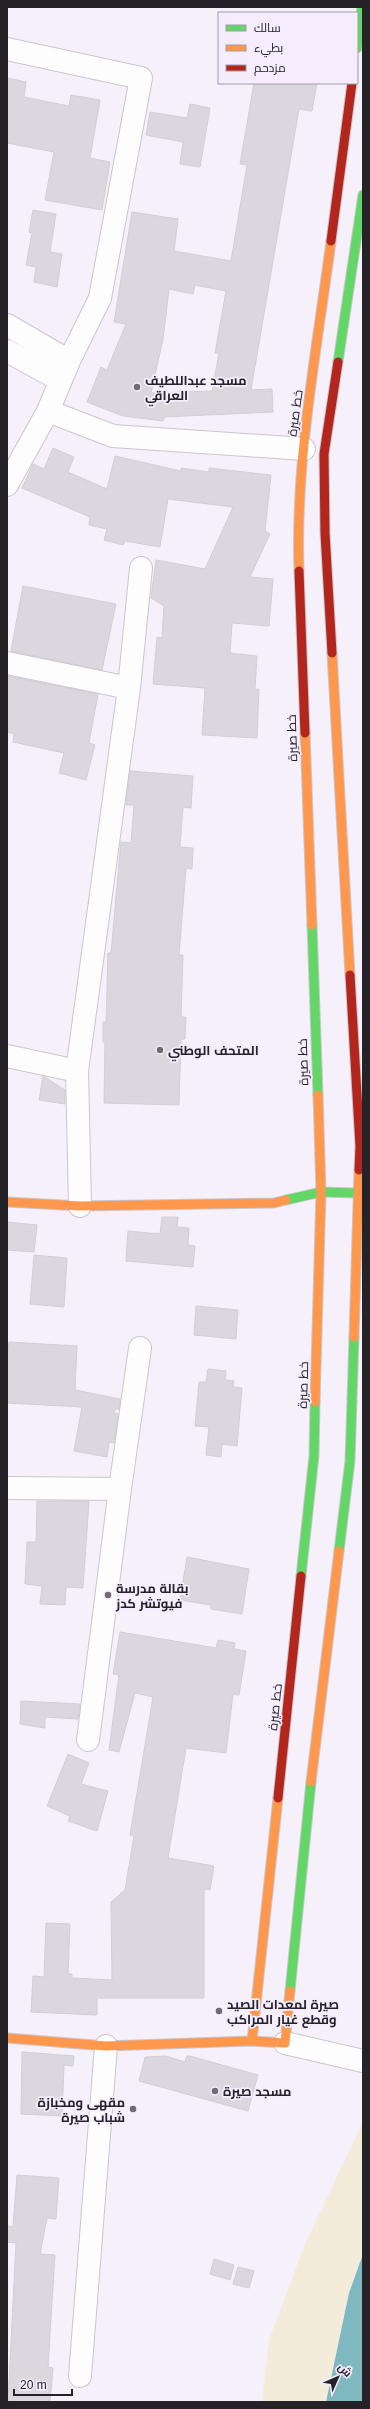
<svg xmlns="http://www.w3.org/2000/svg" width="370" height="2409" font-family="Arial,Cairo,sans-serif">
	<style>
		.sand { fill: #f3ecdb }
		.water { fill: #7fb8c1 }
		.building { fill: #dad7de; stroke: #d2ced6; fill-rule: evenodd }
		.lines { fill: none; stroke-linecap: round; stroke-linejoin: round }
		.street-casing { stroke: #cac6cd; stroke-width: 24 }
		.fast-casing { stroke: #cac6cd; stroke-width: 11 }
		.slow-casing { stroke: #cac6cd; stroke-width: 11 }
		.jam-casing { stroke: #cac6cd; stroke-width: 11 }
		.street { stroke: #fefdfe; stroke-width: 22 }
		.fast { stroke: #63d668; stroke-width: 9 }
		.slow { stroke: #ff974d; stroke-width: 9 }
		.jam { stroke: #b3261e; stroke-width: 9 }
		.poi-dot { fill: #6e6b72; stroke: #f5edfd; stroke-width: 1.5 }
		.labels { text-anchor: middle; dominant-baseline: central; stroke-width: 3.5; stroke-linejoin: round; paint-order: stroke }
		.poi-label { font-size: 13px; font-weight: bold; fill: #252328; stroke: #f5edfd; text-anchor: start }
		.street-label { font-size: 13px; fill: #252328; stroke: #f5edfd }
	</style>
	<rect width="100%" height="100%" fill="#f5f0fa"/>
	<path class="sand" d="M 363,2122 L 363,2254 L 349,2293 L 326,2402 L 262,2402 L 269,2340 L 305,2244 Z"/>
	<path class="water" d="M 363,2254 L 363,2402 L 326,2402 L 349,2293 Z"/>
	<path class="building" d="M 7,78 L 26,82 L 24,97 L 69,106 L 71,95 L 100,100 L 90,158 L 110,162 L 102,210 L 45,200 L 54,152 L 7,143 Z
		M 254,83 L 317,83 L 312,111 L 299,109 L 251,390 L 272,389 L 273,412 L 164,417 L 163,421 L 123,416 L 87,402 L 101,367 L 107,370 L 126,324 L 114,322 L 132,212 L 178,219 L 174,251 L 231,261 L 247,165 L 240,164 ZM 195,285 L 226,291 L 215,353 L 219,353 L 212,391 L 151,393 L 163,339 L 169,289 L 193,294 Z
		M 190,104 L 210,108 L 200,167 L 180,164 L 183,142 L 146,135 L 150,112 L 187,118 Z
		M 33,210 L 56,214 L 50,252 L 62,254 L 57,287 L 34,282 L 36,267 L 26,265 L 32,233 L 29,232 Z
		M 53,448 L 74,457 L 68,472 L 107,489 L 115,456 L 181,471 L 181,468 L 209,472 L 209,468 L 271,475 L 265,531 L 270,534 L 250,577 L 273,579 L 269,626 L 232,623 L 230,653 L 257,656 L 255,689 L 259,689 L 257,738 L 202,735 L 205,688 L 153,684 L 157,637 L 162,638 L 164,606 L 151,598 L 156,560 L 205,569 L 233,507 L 168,499 L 160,547 L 125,541 L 123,545 L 104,540 L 107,529 L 89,525 L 90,517 L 22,488 L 33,464 L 44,469 Z
		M 23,586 L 116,604 L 102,670 L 11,651 Z
		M 7,676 L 98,694 L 89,743 L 95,745 L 86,780 L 59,773 L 64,753 L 13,742 L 14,734 L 7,732 Z
		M 130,771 L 193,776 L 191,808 L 183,807 L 180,847 L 193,848 L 192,869 L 186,868 L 179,955 L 183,955 L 181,1017 L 186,1017 L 185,1039 L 181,1039 L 179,1105 L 104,1103 L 105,1042 L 103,1042 L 103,1022 L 106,1022 L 108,953 L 111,953 L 121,842 L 131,843 L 134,805 L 126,805 Z
		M 43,1076 L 65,1090 L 65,1104 L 39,1100 Z
		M 162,1217 L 178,1217 L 177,1227 L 189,1228 L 188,1245 L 195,1246 L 193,1267 L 126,1261 L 128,1231 L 160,1234 Z
		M 7,1222 L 37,1225 L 34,1252 L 7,1250 Z
		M 34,1255 L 67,1258 L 64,1307 L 30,1304 Z
		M 196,1306 L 238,1310 L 236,1339 L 194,1335 Z
		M 9,1342 L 77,1346 L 75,1390 L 120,1399 L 119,1409 L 115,1409 L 114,1413 L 118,1414 L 114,1443 L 109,1442 L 107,1457 L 74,1451 L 82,1407 L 7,1403 L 7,1355 Z
		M 208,1369 L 226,1371 L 225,1380 L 234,1381 L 233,1387 L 242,1388 L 237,1446 L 222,1444 L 221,1457 L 206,1455 L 209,1427 L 195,1426 L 199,1382 L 206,1382 Z
		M 37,1501 L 89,1501 L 83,1588 L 66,1587 L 65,1605 L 40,1604 L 42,1586 L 25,1584 L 27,1542 L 36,1542 Z
		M 187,1557 L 249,1569 L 242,1614 L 211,1609 L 211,1605 L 180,1600 Z
		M 120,1632 L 216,1648 L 218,1640 L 235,1643 L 234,1649 L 246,1651 L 239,1695 L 233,1694 L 226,1753 L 186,1748 L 168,1858 L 214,1866 L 210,1890 L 204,1889 L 204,1998 L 97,1998 L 97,2015 L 31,2012 L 33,1976 L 44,1977 L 46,1923 L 70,1924 L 68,1974 L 72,1974 L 72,1978 L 112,1980 L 111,1902 L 125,1890 L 134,1836 L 130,1835 L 153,1697 L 135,1693 L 119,1752 L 109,1750 L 119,1675 L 113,1674 Z
		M 21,1701 L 80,1704 L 78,1719 L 45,1717 L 45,1728 L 20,1724 Z
		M 68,1754 L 89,1763 L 81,1784 L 108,1791 L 97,1831 L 68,1821 L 70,1816 L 47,1806 Z
		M 22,2052 L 74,2056 L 73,2066 L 64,2065 L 62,2116 L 21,2114 Z
		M 166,2056 L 185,2062 L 187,2056 L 190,2056 L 258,2075 L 248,2111 L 139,2081 L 145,2057 Z
		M 17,2175 L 59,2178 L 56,2219 L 47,2218 L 40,2254 L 55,2255 L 48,2367 L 53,2368 L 50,2402 L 8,2402 L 16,2243 L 7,2242 L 7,2226 L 13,2227 Z
		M 214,2259 L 234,2265 L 230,2280 L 210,2274 Z
		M 238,2267 L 254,2271 L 249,2288 L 233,2284 Z"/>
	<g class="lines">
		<defs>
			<path id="street" d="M 7,49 L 141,78 L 100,298 L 69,361 L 48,411 L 7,485
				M 7,325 L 69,361
				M 7,351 L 60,380
				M 48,411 L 113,436 L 304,449
				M 7,663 L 129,688
				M 7,1056 L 77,1071 L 80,1206
				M 77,1071 L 129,688 L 141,568
				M 7,1488 L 120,1489
				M 88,1740 L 120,1489 L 140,1348
				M 285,2043 L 363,2061
				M 80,2376 L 106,2046"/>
			<path id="fast" d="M 357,48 L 362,7
				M 338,362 L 363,195
				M 312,925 L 318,1095
				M 286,1200 L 321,1192 L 358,1193
				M 339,1551 L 350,1461 L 354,1337
				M 301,1576 L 314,1456 L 315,1402
				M 290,1991 L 311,1782"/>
			<path id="slow" d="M 299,571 C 295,460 317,350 331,241
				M 332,653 L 350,975
				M 305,733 L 312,925
				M 7,1202 L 80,1206 L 274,1203 L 286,1200
				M 354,1337 L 359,1170
				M 315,1402 L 321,1192 L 318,1095
				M 311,1782 L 339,1551
				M 7,2038 L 106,2046 L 252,2041 L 285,2043 L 290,1991
				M 252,2041 L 278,1798"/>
			<path id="jam" d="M 331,241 L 352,83
				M 299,571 L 305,733
				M 332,653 L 325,533 L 324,454 L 338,362
				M 350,975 L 360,1146 L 359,1170
				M 278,1798 L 301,1576"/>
		</defs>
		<use href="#street" class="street-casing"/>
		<use href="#fast" class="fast-casing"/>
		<use href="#slow" class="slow-casing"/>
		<use href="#jam" class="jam-casing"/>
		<use href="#street" class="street"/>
		<use href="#fast" class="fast"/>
		<use href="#slow" class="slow"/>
		<use href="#jam" class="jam"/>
	</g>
	<g class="poi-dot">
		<circle cx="137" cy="387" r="4"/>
		<circle cx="160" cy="1050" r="4"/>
		<circle cx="108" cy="1595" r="4"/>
		<circle cx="219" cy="2011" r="4"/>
		<circle cx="215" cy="2091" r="4"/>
		<circle cx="133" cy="2109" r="4"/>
	</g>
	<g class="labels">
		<g class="poi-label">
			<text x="145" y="380">مسجد عبداللطيف<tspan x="145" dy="15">العراقي</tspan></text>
			<text x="168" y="1050">المتحف الوطني</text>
			<text x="116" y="1588">بقالة مدرسة<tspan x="116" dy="15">فيوتشر كدز</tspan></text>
			<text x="227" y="2004">صيرة لمعدات الصيد<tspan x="227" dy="15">وقطع غيار المراكب</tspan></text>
			<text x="223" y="2091">مسجد صيرة</text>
			<text x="125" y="2102" text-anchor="end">مقهى ومخبازة<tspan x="125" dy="15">شباب صيرة</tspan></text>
		</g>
		<g class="street-label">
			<text transform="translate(295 413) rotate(-82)">خط صيرة</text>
			<text transform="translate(292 738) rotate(-92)">خط صيرة</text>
			<text transform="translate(303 1062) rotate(-92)">خط صيرة</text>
			<text transform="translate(303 1385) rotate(-88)">خط صيرة</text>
			<text transform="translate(275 1707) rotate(-84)">خط صيرة</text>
		</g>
	</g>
	<rect width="370" height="2409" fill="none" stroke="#252328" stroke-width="16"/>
	<rect x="218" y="12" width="140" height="72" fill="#f5edfd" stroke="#a29ca8"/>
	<rect x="226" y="25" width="20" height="6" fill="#63d668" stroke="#a29ca8"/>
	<text x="254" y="32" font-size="12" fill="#252328">سالك</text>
	<rect x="226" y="45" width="20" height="6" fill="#ff974d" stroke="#a29ca8"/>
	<text x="254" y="52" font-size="12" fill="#252328">بطيء</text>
	<rect x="226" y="65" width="20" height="6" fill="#b3261e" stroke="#a29ca8"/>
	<text x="254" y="72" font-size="12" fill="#252328">مزدحم</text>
	<g transform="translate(338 2377) rotate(45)" stroke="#f5edfd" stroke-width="3" paint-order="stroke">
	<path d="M0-3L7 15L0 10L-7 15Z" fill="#252328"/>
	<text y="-6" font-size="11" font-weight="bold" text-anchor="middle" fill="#252328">ش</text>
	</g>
	<path d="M14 2389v6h58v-6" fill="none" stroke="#252328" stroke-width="2"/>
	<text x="20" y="2389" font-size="12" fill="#252328" stroke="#f5edfd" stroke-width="3" paint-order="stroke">20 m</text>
</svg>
